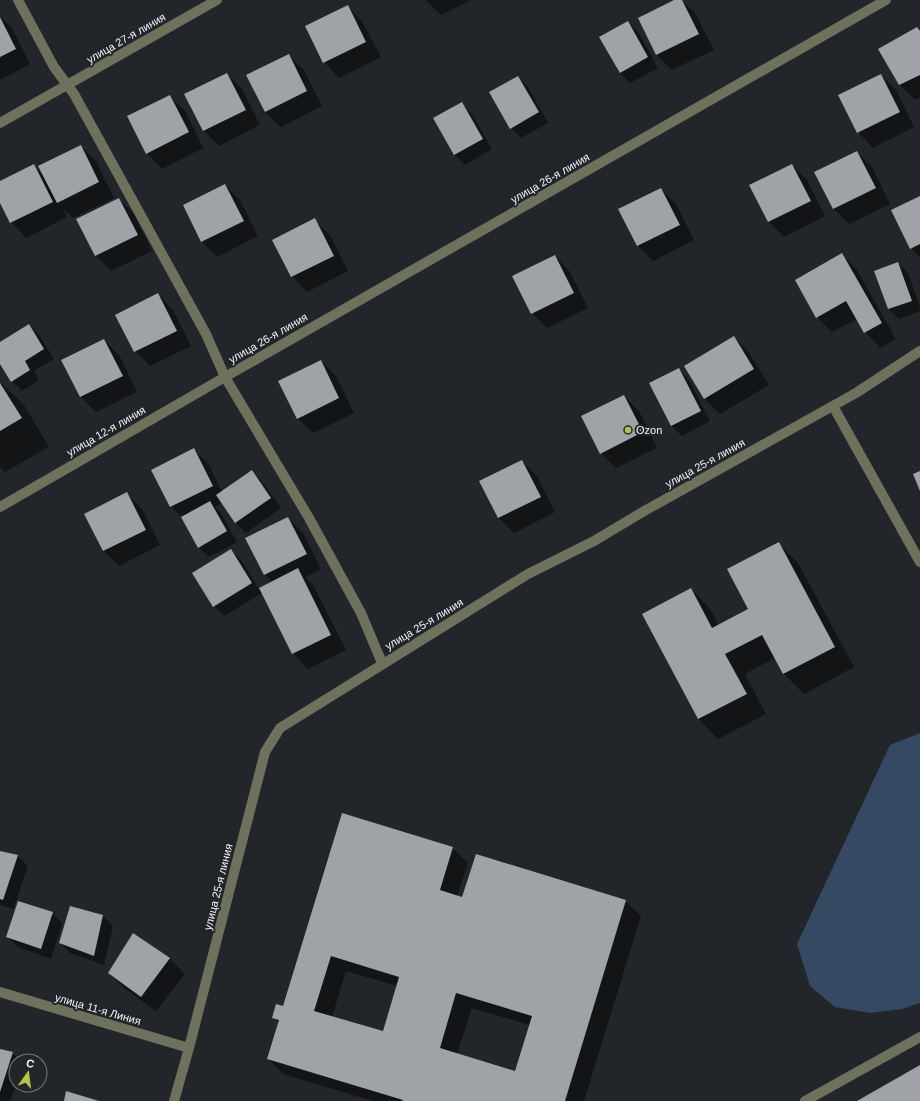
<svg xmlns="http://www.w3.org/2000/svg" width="920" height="1101" font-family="Arial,sans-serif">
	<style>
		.green { fill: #354a62 }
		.shadow { fill: #0007; fill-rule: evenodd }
		.building { fill: #9fa3a8; fill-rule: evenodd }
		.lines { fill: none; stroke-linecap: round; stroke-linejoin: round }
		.street { stroke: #6e715c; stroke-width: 10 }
		.poi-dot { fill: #b7c148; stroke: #22262a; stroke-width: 1.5 }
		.labels { text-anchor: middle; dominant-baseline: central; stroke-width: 4; stroke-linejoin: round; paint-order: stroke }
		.street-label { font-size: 11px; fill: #f3f5f8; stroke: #22262a }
		.poi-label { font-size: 11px; fill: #f3f5f8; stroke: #22262a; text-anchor: start }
	</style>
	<rect width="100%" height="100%" fill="#22262a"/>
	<path class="green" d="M 920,733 L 920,1003 L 902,1009 L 870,1013 L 835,1007 L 810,986 L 797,944 L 890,745 Z"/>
	<path class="shadow" d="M 426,0 L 471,0 L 441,15 Z
		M 676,0 L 682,0 L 695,13 L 714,50 L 672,70 L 657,55 L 639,19 Z
		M 347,6 L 362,21 L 381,57 L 339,78 L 324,62 L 306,26 Z
		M 0,16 L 12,28 L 30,64 L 0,80 Z
		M 628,22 L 638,32 L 658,68 L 630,83 L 620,73 Z
		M 920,32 L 920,97 L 915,100 L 900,85 L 880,50 Z
		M 288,55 L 304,70 L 322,106 L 281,127 L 265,112 Z
		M 227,74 L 242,89 L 260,125 L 219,146 L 204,131 L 186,94 Z
		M 881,75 L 896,90 L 914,127 L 873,148 L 858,132 Z
		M 518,77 L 528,87 L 548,123 L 521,138 L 511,128 Z
		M 170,96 L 185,111 L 203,148 L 162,169 L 147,153 Z
		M 462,104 L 472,114 L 492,149 L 465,165 L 454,154 Z
		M 81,146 L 96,161 L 114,198 L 73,218 L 63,209 L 67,217 L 26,238 L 11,222 L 0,201 L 0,182 L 34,165 L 43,175 Z
		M 857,152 L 872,167 L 890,204 L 849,224 L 834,209 L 816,173 Z
		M 792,165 L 807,180 L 825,216 L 784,237 L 769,222 L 751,185 Z
		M 225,185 L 240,200 L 258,236 L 217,257 L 202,242 L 184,206 Z
		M 661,189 L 676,204 L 694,240 L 653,261 L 638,246 L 619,209 Z
		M 920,197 L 920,258 L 911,248 Z
		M 119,199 L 134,214 L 152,251 L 111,271 L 96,256 L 78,220 Z
		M 315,220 L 330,235 L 348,271 L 307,292 L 292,276 Z
		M 842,255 L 857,270 L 896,339 L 880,348 L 865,332 L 857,319 L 832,332 L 817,317 Z
		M 555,256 L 570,272 L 588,308 L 547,328 L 532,313 Z
		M 898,263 L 908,273 L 920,307 L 920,311 L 899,319 L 889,309 L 875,271 Z
		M 158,294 L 173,310 L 191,346 L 150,366 L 135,351 Z
		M 29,325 L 39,335 L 54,359 L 34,371 L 39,380 L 22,391 L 12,381 L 0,362 L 0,343 Z
		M 734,337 L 749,353 L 769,385 L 720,414 L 705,399 L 686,366 Z
		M 104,340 L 119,355 L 137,392 L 96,412 L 80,396 Z
		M 321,361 L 336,376 L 354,413 L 313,433 L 297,418 Z
		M 679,370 L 689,380 L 710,421 L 682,436 L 672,426 Z
		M 0,382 L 24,405 L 49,447 L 5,472 L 0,467 Z
		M 624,396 L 639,411 L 657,448 L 616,468 L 601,453 Z
		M 194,450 L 209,465 L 222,492 L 252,471 L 262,482 L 281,508 L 246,533 L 236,523 L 222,503 L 215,507 L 220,512 L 237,542 L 209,557 L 199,547 L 183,519 L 171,506 Z
		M 522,461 L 537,476 L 555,512 L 514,533 L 499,518 L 481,481 Z
		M 127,494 L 142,509 L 160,545 L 119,566 L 104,551 L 86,514 Z
		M 288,518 L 303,533 L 321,569 L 305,577 L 313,585 L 346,650 L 308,669 L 293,653 L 262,593 L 224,616 L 214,606 L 231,550 L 241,560 L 259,589 L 272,582 L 265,575 L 247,538 Z
		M 778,543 L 798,563 L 854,667 L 804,694 L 784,674 L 775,658 L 745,674 L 766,714 L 718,739 L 699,719 L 643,614 L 691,589 L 710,609 L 719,625 L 750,609 Z
		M 343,814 L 452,848 L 468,863 L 457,896 L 463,898 L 625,901 L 641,916 L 584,1101 L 373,1101 L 283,1074 L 268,1058 L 279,1023 L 273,1017 L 284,1007 ZM 346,971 L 397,986 L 383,1032 L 332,1017 ZM 472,1008 L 530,1025 L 516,1072 L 457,1054 Z
		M 0,852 L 18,856 L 28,866 L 13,909 L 0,905 Z
		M 52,913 L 62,923 L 51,959 L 18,947 L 8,937 Z
		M 103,916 L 113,926 L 104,965 L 70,953 L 60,943 Z
		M 133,935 L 170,959 L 185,974 L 156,1011 L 124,988 L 109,973 Z
		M 0,1050 L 12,1053 L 20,1061 L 16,1061 L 16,1084 L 10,1101 L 0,1101 Z"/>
	<path class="building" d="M 674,0 L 682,0 L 699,34 L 656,55 L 638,18 Z
		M 348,5 L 366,42 L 323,63 L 305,26 Z
		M 0,17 L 16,49 L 0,57 Z
		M 628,21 L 648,57 L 620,73 L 599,37 Z
		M 917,27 L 920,31 L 920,75 L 899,85 L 878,49 Z
		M 289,54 L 307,91 L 265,112 L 246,75 Z
		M 227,73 L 246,110 L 203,131 L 184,94 Z
		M 881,74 L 900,112 L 857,133 L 838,95 Z
		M 518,76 L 539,112 L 510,129 L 489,92 Z
		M 170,95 L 189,132 L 146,154 L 127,116 Z
		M 462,102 L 483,139 L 454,155 L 433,118 Z
		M 81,145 L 99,182 L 57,203 L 38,166 Z
		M 857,151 L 876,188 L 833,209 L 814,172 Z
		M 34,164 L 53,202 L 10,223 L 0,203 L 0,181 Z
		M 792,164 L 811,201 L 768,222 L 749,185 Z
		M 225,184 L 244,221 L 201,242 L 183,205 Z
		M 661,188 L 680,225 L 637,246 L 618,209 Z
		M 920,196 L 920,244 L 910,249 L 891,210 Z
		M 119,198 L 138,235 L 95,256 L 76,219 Z
		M 315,218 L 334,256 L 291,277 L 272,240 Z
		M 842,253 L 882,323 L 864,333 L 846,301 L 816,318 L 795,280 Z
		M 555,255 L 574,293 L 531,314 L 512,276 Z
		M 898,262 L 912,301 L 888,309 L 874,271 Z
		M 158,293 L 177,331 L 134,352 L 115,315 Z
		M 29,324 L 44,349 L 25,361 L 30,370 L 11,382 L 0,364 L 0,342 Z
		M 734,336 L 754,369 L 704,399 L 684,366 Z
		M 104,339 L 123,376 L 80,397 L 61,360 Z
		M 321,360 L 339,398 L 297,419 L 278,381 Z
		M 679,368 L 701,411 L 671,426 L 649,383 Z
		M 0,383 L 22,418 L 0,431 Z
		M 624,395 L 643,432 L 600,454 L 581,416 Z
		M 194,448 L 213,486 L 170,507 L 151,470 Z
		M 522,460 L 541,497 L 498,518 L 479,481 Z
		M 252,470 L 271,498 L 235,523 L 216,495 Z
		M 920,471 L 920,491 L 913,474 Z
		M 127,492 L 146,530 L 103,551 L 84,514 Z
		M 210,501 L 227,531 L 198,548 L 181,517 Z
		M 288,517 L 307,554 L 264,575 L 245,538 Z
		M 779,542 L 835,647 L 783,674 L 762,635 L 725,654 L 747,694 L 698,719 L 642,614 L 691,588 L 712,628 L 748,609 L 727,569 Z
		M 231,549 L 252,583 L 213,607 L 192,573 Z
		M 298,568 L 331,635 L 292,654 L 259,588 Z
		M 342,813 L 453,847 L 440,890 L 462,897 L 476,854 L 626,900 L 565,1101 L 402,1101 L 403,1100 L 267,1059 L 279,1020 L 272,1018 L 276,1004 L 283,1006 ZM 331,956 L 399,977 L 383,1031 L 314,1011 ZM 456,993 L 532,1016 L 515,1071 L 440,1048 Z
		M 0,851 L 18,855 L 3,900 L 0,899 Z
		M 18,901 L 53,912 L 41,949 L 6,937 Z
		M 70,906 L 103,915 L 94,956 L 59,943 Z
		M 133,933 L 170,958 L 141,997 L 108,973 Z
		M 0,1049 L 13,1052 L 0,1092 Z
		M 920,1065 L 920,1101 L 857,1101 Z
		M 66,1091 L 99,1101 L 64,1101 Z"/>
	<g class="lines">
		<path class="street" d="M 18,0 L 54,67 L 74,94 L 206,334 L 225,377 L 309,518 L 361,613 L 382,663
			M 0,123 L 217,0
			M 833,406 L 920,562
			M 0,507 L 225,377 L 886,0
			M 0,992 L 189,1048
			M 174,1101 L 189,1048 L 265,752 L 280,728 L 528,574 L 594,541 L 646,510 L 856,393 L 920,351
			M 805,1101 L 920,1037"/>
	</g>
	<circle class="poi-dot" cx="628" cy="430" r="4"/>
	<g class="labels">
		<g class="street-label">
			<text transform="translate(126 38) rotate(-30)">улица 27-я линия</text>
			<text transform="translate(550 178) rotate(-30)">улица 26-я линия</text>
			<text transform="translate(268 338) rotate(-30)">улица 26-я линия</text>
			<text transform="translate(106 431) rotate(-30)">улица 12-я линия</text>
			<text transform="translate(705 463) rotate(-29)">улица 25-я линия</text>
			<text transform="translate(424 624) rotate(-31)">улица 25-я линия</text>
			<text transform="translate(218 887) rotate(-76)">улица 25-я линия</text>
			<text transform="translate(98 1009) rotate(16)">улица 11-я Линия</text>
		</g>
		<g class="poi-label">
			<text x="636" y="430">Ozon</text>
		</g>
	</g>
	<g transform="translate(28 1073) rotate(14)"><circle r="19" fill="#22262a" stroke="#76797c"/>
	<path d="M0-3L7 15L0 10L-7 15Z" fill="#b7c148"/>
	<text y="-6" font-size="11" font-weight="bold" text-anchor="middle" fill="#f3f5f8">С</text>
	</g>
</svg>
